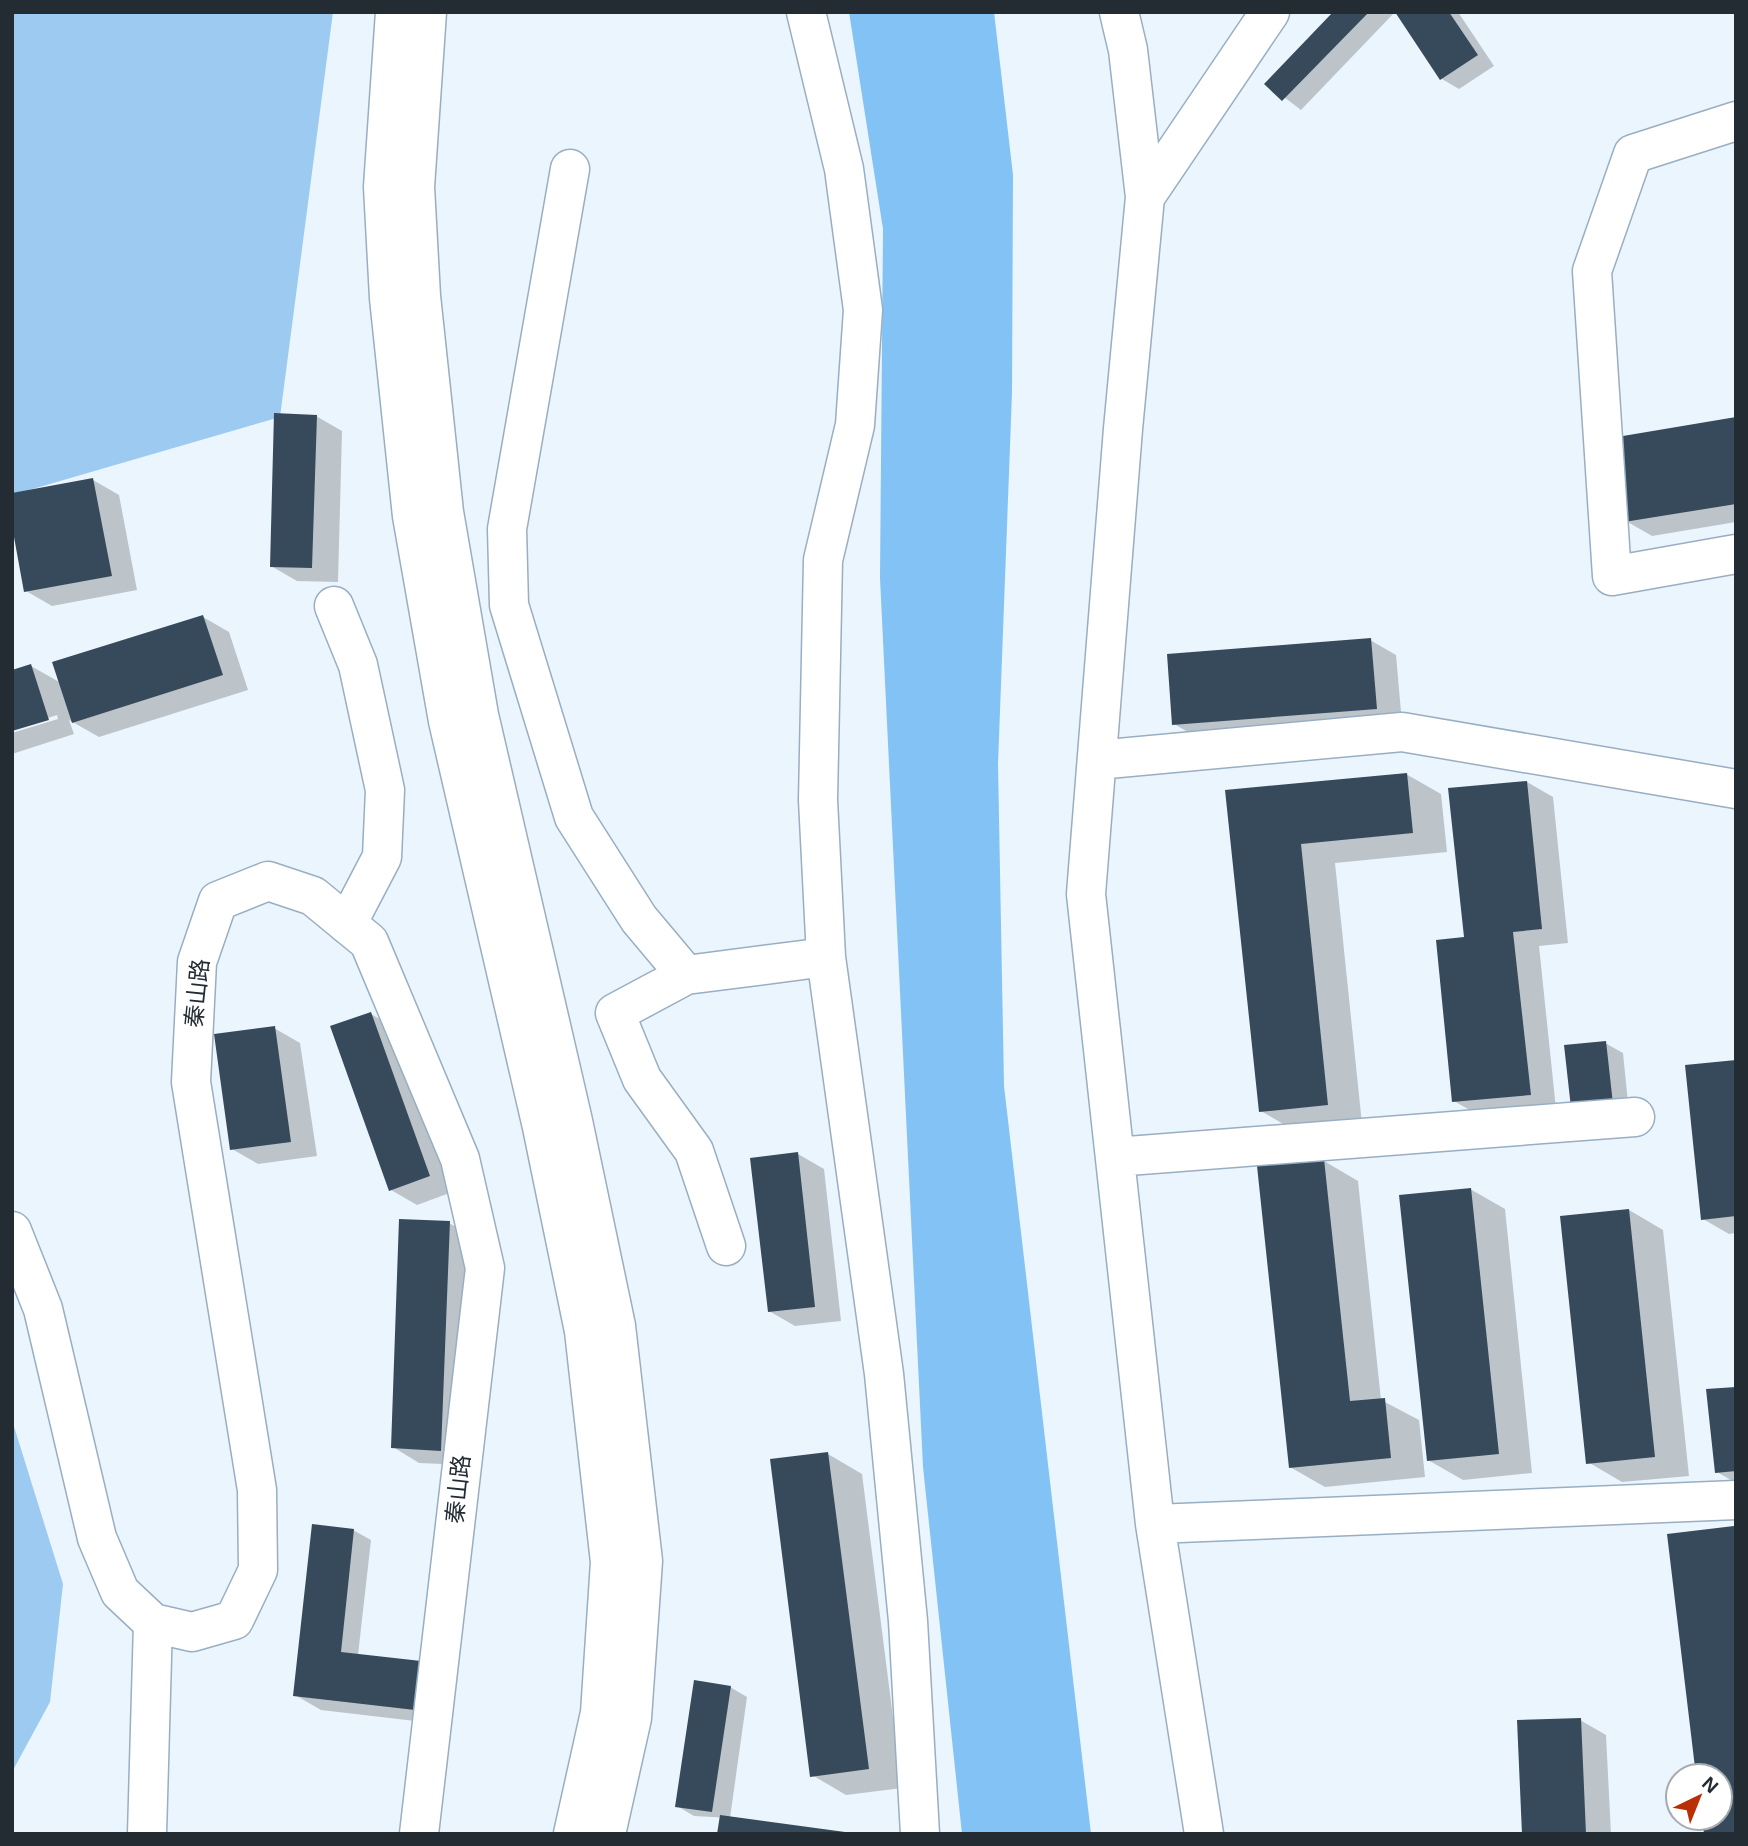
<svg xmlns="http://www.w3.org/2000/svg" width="1748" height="1846" font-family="Arial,'Noto Sans SC',sans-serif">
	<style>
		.forest { fill: #9ccaf1 }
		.water { fill: #83c2f5 }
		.shadow { fill: #0003 }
		.building { fill: #364a5b }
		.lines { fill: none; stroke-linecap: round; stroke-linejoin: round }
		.minor-casing { stroke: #98aec2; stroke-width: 41 }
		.major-casing { stroke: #98aec2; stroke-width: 41 }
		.highway-casing { stroke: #98aec2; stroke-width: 41 }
		.minor { stroke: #fff; stroke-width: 38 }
		.major { stroke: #fff; stroke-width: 38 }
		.highway { stroke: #fff; stroke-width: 38 }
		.labels { text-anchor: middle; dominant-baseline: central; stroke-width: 7; stroke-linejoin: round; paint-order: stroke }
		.street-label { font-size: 23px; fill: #232c33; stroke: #fff }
	</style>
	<rect width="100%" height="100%" fill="#ebf5fd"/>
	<path class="forest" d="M 12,12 L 333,12 L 280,417 L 12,495 Z
		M 12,1420 L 63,1584 L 50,1702 L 12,1772 Z"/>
	<path class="water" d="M 849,12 L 994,12 L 1013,175 L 1012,393 L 998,764 L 1004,1086 L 1091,1834 L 962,1834 L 923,1467 L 880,578 L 883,229 Z"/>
	<path class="shadow" d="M 1336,12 L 1395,12 L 1301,110 L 1267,84 Z
		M 1397,12 L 1458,12 L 1494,66 L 1459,89 L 1442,79 Z
		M 316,416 L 342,431 L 338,582 L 297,581 L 271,566 Z
		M 1736,419 L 1736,522 L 1652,536 L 1626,521 Z
		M 93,480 L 119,495 L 137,590 L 52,606 L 26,591 Z
		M 203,617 L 229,632 L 248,690 L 99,737 L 69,720 L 74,734 L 12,754 L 12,733 L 58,719 L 57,715 L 12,730 L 31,666 L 61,683 Z
		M 1370,640 L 1396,655 L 1402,723 L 1200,739 L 1174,724 Z
		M 1406,774 L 1441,794 L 1447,852 L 1335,863 L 1362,1124 L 1295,1131 L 1261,1111 L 1227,792 Z
		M 1527,782 L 1553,797 L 1568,943 L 1539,946 L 1556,1109 L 1480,1116 L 1454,1101 Z
		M 371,1014 L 397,1029 L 455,1191 L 417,1205 L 391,1190 Z
		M 274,1028 L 300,1043 L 317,1156 L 258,1164 L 232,1149 Z
		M 1605,1043 L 1623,1053 L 1629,1113 L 1589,1117 Z
		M 1736,1061 L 1736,1233 L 1729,1234 L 1703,1219 Z
		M 798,1154 L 824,1169 L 841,1321 L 795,1326 L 769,1311 Z
		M 1324,1161 L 1358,1181 L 1381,1400 L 1419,1420 L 1425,1477 L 1325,1487 L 1290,1467 Z
		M 1470,1189 L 1505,1209 L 1532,1473 L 1463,1480 L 1428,1460 Z
		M 1629,1210 L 1663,1230 L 1689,1476 L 1622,1482 L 1588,1462 Z
		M 449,1223 L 475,1238 L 467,1465 L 419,1463 L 393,1447 Z
		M 1736,1388 L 1736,1483 L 1717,1472 Z
		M 828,1454 L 862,1474 L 902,1788 L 846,1795 L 812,1775 Z
		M 1733,1528 L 1736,1529 L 1736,1834 L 1704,1818 L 1720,1818 L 1720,1776 L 1699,1776 Z
		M 353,1530 L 371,1540 L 358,1655 L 441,1724 L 321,1710 L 295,1695 Z
		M 730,1687 L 747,1697 L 730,1818 L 694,1816 L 677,1806 Z
		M 1580,1720 L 1606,1735 L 1611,1834 L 1524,1834 Z"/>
	<path class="building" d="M 1333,12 L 1369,12 L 1282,101 L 1264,84 Z
		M 1395,12 L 1449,12 L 1478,55 L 1440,80 Z
		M 274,413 L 317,415 L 312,568 L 270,567 Z
		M 1736,417 L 1736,504 L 1624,522 L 1611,438 Z
		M 93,478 L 112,576 L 24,592 L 12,526 L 12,493 Z
		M 203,615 L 223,675 L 72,723 L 52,662 Z
		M 1371,638 L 1377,709 L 1172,725 L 1167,654 Z
		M 31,664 L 49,720 L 12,731 L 12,670 Z
		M 1407,773 L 1413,833 L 1301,844 L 1328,1105 L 1259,1112 L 1225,790 Z
		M 1527,781 L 1542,929 L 1513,932 L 1531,1095 L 1452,1102 L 1436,940 L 1464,937 L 1448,788 Z
		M 371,1012 L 430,1176 L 389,1191 L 330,1026 Z
		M 275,1026 L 291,1142 L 230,1150 L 214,1034 Z
		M 1606,1041 L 1613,1104 L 1571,1108 L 1564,1045 Z
		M 1736,1060 L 1736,1216 L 1701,1220 L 1685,1065 Z
		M 798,1152 L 815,1307 L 768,1312 L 750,1158 Z
		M 1324,1159 L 1350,1401 L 1385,1398 L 1391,1458 L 1289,1468 L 1257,1166 Z
		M 1471,1188 L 1499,1454 L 1427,1461 L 1399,1195 Z
		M 1629,1209 L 1655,1457 L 1586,1464 L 1560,1216 Z
		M 399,1219 L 450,1221 L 441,1451 L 391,1448 Z
		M 1736,1387 L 1736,1471 L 1715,1473 L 1706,1389 Z
		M 828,1452 L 869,1769 L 810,1777 L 770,1459 Z
		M 312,1524 L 354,1529 L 341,1652 L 421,1661 L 415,1710 L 293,1696 Z
		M 1734,1526 L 1736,1834 L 1704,1834 L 1702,1818 L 1720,1818 L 1720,1776 L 1696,1776 L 1667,1534 Z
		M 694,1680 L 731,1686 L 712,1812 L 675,1807 Z
		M 1581,1718 L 1586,1834 L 1522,1834 L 1517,1720 Z
		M 720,1815 L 845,1832 L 845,1834 L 717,1834 Z"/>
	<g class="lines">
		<defs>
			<path id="minor" d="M 806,12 L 844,169 L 863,310 L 855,425 L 823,560 L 818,800 L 826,957 L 884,1374 L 908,1621 L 920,1834
				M 1119,12 L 1128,50 L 1145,197
				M 1736,121 L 1633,154 L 1592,271 L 1612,576 L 1736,554
				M 570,169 L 507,529 L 509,605 L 574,817 L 639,919 L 686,975 L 826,957
				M 334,606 L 358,665 L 385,790 L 382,857 L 347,924
				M 1097,760 L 1402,732 L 1736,789
				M 686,975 L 615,1013 L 642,1079 L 694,1151 L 726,1246
				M 1115,1157 L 1635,1117
				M 1155,1524 L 1736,1500
				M 147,1834 L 153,1623
				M 1204,1834 L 1155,1524 L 1086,894 L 1123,429 L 1145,197 L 1270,12"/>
			<path id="major" d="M 12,1231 L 43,1309 L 97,1538 L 120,1592 L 153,1623 L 192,1632 L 234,1620 L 258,1570 L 257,1490 L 191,1082 L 197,962 L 218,901 L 268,881 L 313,896 L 369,942 L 460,1159 L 485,1268 L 419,1834"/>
			<path id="highway" d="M 395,12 L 383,187 L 389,298 L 412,516 L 448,721 L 542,1127 L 584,1331 L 610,1562 L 600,1713 L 573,1834
				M 427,12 L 415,187 L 421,296 L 444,512 L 479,715 L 573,1121 L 616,1326 L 643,1561 L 632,1718 L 606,1834"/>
		</defs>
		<use href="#minor" class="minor-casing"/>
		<use href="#major" class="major-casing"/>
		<use href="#highway" class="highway-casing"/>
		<use href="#minor" class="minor"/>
		<use href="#major" class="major"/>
		<use href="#highway" class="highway"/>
	</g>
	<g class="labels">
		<g class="street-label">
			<text transform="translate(197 993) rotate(-84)">秦山路</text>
			<text transform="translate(458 1489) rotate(-84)">秦山路</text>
		</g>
	</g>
	<rect width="1748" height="1846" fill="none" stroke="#232c33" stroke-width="28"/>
	<g transform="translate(1699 1797) rotate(43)"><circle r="33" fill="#ffffff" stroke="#a7abad" stroke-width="2"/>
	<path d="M0-5L12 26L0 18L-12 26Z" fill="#ba3006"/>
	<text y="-10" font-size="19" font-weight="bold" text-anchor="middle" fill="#232c33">N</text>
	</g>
</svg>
